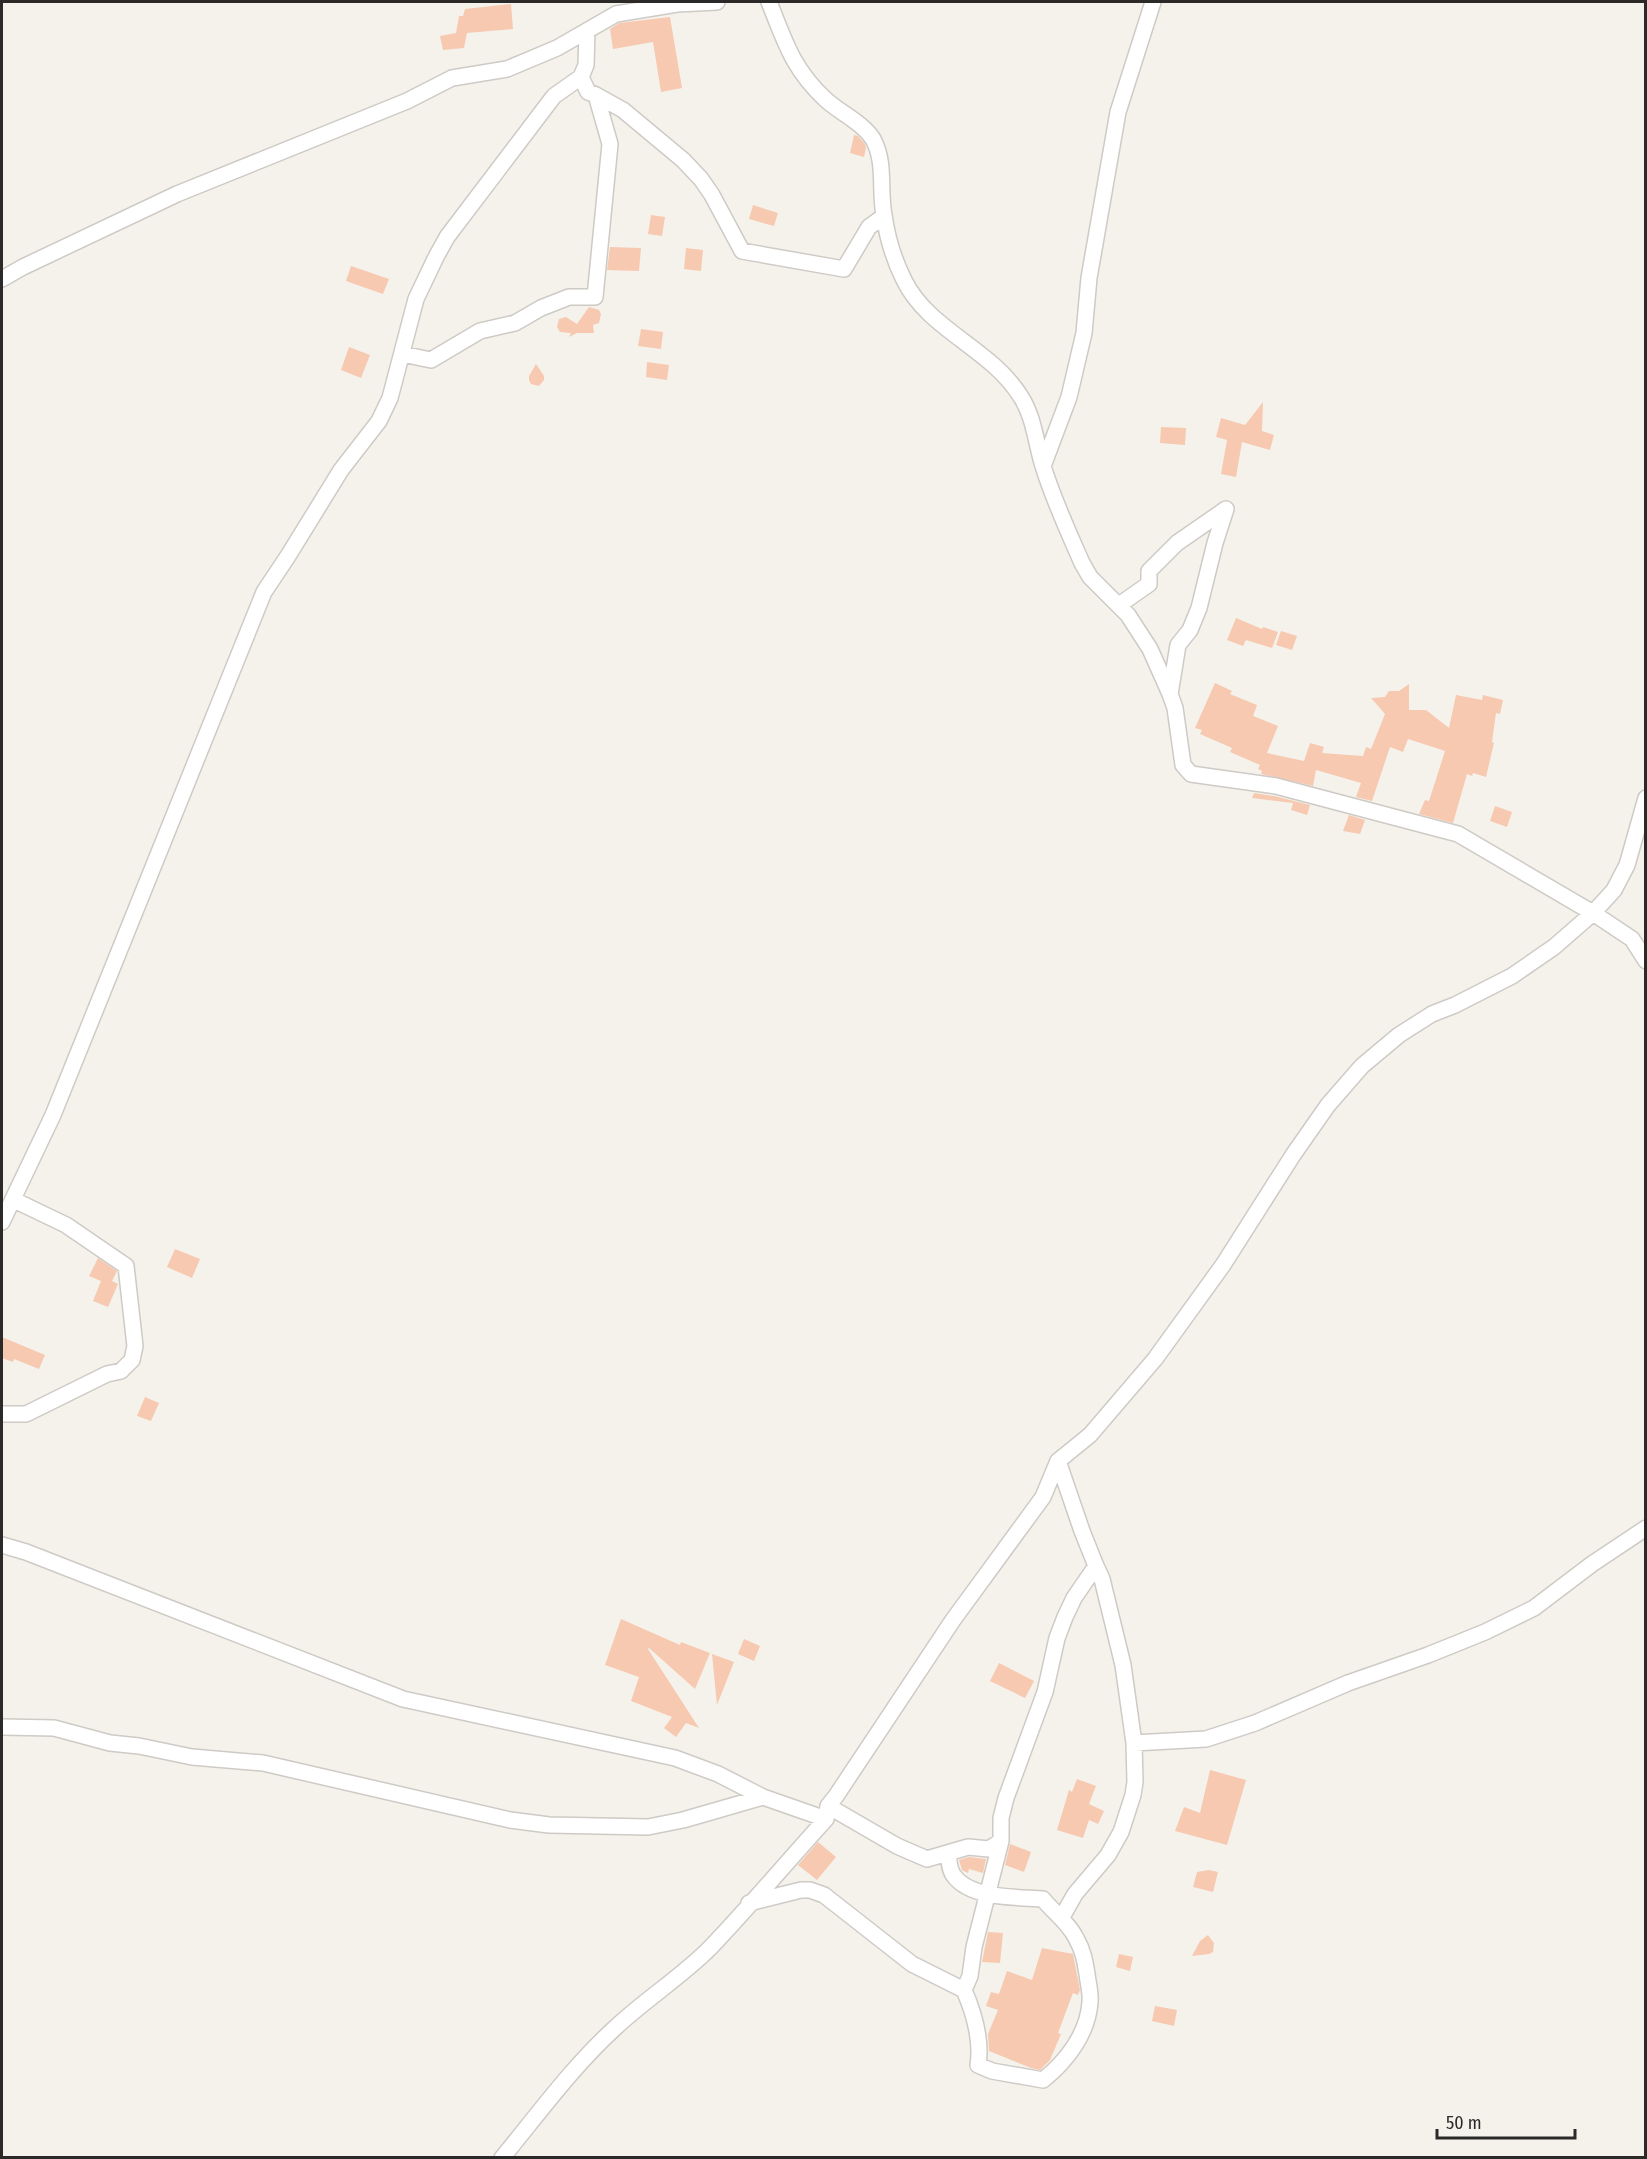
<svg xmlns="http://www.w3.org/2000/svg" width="1647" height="2159" font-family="'Fira Sans Condensed',sans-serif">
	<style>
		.building { fill: #f7c9b0 }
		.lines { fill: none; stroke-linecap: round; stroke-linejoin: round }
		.minor-casing { stroke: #cecac5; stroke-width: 18 }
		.minor { stroke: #fff; stroke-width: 15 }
	</style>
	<rect width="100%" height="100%" fill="#f5f2ec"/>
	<path class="building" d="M 511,4 L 513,29 L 467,33 L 464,48 L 443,50 L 440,36 L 456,33 L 459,16 L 463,16 L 465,9 Z
		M 670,17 L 682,88 L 661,92 L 653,42 L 613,49 L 610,29 L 619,23 Z
		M 854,135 L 858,136 L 865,144 L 866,148 L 864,157 L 850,153 Z
		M 753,205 L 778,213 L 774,226 L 749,219 Z
		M 651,215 L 665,217 L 662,236 L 648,234 Z
		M 610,247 L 641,248 L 639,271 L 607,270 Z
		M 686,248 L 703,250 L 701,271 L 684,269 Z
		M 351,266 L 389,279 L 383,294 L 346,281 Z
		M 589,307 L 599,310 L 601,314 L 599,323 L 593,325 L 594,333 L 577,333 L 569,337 L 571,333 L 560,332 L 557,327 L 559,319 L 566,317 L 577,324 Z
		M 641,329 L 663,332 L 661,349 L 638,346 Z
		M 349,347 L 370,355 L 361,378 L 341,370 Z
		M 647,362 L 669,365 L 667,380 L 646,377 Z
		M 536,364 L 544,376 L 544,380 L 539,386 L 531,384 L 529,380 L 529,376 Z
		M 1263,402 L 1262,431 L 1274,435 L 1270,450 L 1242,442 L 1236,477 L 1221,474 L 1227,440 L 1216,437 L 1221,418 L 1245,425 Z
		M 1161,427 L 1186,428 L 1185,445 L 1160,443 Z
		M 1236,618 L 1262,629 L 1263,627 L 1278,632 L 1272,648 L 1246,640 L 1243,646 L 1227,640 Z
		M 1281,631 L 1297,636 L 1292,650 L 1276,645 Z
		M 1215,683 L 1232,691 L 1230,694 L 1257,705 L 1253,716 L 1278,726 L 1267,753 L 1304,761 L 1310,743 L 1324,747 L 1322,753 L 1363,756 L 1366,747 L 1371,749 L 1385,714 L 1371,698 L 1385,697 L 1389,691 L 1399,691 L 1409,684 L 1409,710 L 1426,710 L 1449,728 L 1456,695 L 1482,700 L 1483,695 L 1503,700 L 1500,714 L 1496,713 L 1492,742 L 1494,743 L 1486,777 L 1473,773 L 1472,776 L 1467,774 L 1453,823 L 1419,814 L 1425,800 L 1429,801 L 1445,751 L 1408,739 L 1403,752 L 1390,747 L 1372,801 L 1356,797 L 1361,783 L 1316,770 L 1313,786 L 1261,774 L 1262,771 L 1258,769 L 1260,765 L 1230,752 L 1232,748 L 1200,734 L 1202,730 L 1195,728 Z
		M 1254,793 L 1274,796 L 1310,805 L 1307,815 L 1291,810 L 1293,803 L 1252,798 Z
		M 1495,806 L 1512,812 L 1507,827 L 1490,821 Z
		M 1349,815 L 1365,820 L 1360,834 L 1343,831 Z
		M 175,1249 L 200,1259 L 192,1278 L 167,1267 Z
		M 98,1258 L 117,1271 L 112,1281 L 118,1284 L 108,1307 L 93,1301 L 101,1281 L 89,1276 Z
		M 2,1337 L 45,1355 L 39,1369 L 14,1359 L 13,1362 L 2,1358 Z
		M 145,1397 L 159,1403 L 151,1421 L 137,1416 Z
		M 621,1619 L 680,1645 L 681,1642 L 710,1653 L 695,1689 L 649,1648 L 648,1649 L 699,1728 L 686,1723 L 676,1737 L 664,1728 L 672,1717 L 631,1701 L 639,1677 L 605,1665 Z
		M 744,1639 L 760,1646 L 754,1661 L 738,1654 Z
		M 712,1654 L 734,1662 L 717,1705 Z
		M 999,1663 L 1034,1681 L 1025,1698 L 990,1681 Z
		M 1210,1770 L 1246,1780 L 1227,1845 L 1175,1831 L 1184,1807 L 1200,1813 Z
		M 1077,1779 L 1096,1786 L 1089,1804 L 1104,1811 L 1098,1824 L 1089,1820 L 1083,1838 L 1057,1830 L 1069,1790 L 1072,1792 Z
		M 818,1842 L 836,1857 L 817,1880 L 798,1865 Z
		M 1010,1844 L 1031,1852 L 1024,1872 L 1005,1865 Z
		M 969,1857 L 986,1859 L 983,1873 L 969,1869 L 968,1873 L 962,1870 L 959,1860 Z
		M 1209,1870 L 1218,1872 L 1213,1892 L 1193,1887 L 1197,1872 Z
		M 988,1932 L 1003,1933 L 1000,1963 L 982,1962 Z
		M 1208,1935 L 1214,1943 L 1213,1952 L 1209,1954 L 1192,1956 L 1200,1941 Z
		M 1042,1948 L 1073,1954 L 1080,1990 L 1078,1995 L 1073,1993 L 1058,2033 L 1061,2034 L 1050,2060 L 1040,2070 L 1031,2068 L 989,2051 L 988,2034 L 998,2010 L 986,2006 L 991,1992 L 999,1994 L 1007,1971 L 1032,1980 Z
		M 1119,1954 L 1133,1957 L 1130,1971 L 1116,1967 Z
		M 1155,2006 L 1177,2010 L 1174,2026 L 1152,2021 Z"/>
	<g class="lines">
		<defs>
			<path id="minor" d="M 769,2 C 785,41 792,68 825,99 C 840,113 862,122 873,139 C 886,163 879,189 884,215 C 887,236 894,260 904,280 C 929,331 991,348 1021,397 C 1034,417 1036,444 1043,466 C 1053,499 1068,531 1082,563 L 1090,577 L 1128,615 L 1150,649 L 1170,694 L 1175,708 L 1183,765 L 1191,774 L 1276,786 L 1458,834 L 1593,913 L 1632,939 L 1646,961
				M 581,77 L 588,92 L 596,95 L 623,110 L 683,160 L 701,179 L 712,195 L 742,251 L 844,269 L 869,227 L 884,216
				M 2,279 L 23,267 L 177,194 L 407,101 L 452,78 L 507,69 L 557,48 L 616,14 L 677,4 L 717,2
				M 402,354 L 431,360 L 480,331 L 515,323 L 541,308 L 569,297 L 595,297 L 610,144 L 596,95
				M 1043,466 L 1069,397 L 1084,333 L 1089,278 L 1118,112 L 1153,2
				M 1119,605 L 1149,584 L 1149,571 L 1177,543 L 1226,509 L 1215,543 L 1199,608 L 1190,630 L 1178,645 L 1170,694
				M 2,1222 L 53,1115 L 264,592 L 288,556 L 341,470 L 379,421 L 390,398 L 416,299 L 436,257 L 447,237 L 554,96 L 581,77 L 586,65 L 587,31
				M 2,1414 L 26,1414 L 107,1374 L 121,1371 L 132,1360 L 135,1346 L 126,1266 L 66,1225 L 14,1200
				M 2,1545 L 26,1552 L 403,1699 L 675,1758 L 718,1774 L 763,1797 L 826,1819
				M 2,1727 L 54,1728 L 110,1743 L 139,1746 L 192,1757 L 263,1763 L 510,1820 L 549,1825 L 648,1827 L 683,1820 L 763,1797
				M 1134,1743 L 1206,1739 L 1255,1723 L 1348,1683 L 1428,1655 L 1485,1632 L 1534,1608 L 1592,1564 L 1646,1528
				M 828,1806 L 897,1846 L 927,1859 L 968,1847 L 989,1849 L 1001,1841
				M 749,1903 L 801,1890 L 810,1890 L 824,1895 L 912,1964 L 964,1990 C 974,2013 982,2039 978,2065 L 992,2071 L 1043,2080 C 1067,2061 1088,2033 1090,2002 C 1091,1993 1088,1983 1087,1974 C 1085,1961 1083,1950 1076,1938 C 1068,1922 1054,1913 1043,1899 C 1017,1897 971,1899 954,1876 C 949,1870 949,1860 948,1853
				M 1062,1917 L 1075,1894 L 1108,1855 L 1121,1832 L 1133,1795 L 1135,1782 L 1134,1743 L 1123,1665 L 1102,1579 L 1096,1566
				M 964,1990 L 970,1976 L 974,1947 L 1001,1841 L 1001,1818 L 1006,1798 L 1045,1692 L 1057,1638 L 1065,1617 L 1074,1598 L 1096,1566 L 1082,1531 L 1058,1461
				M 502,2158 C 539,2113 573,2066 616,2027 C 646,1999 681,1977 710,1948 C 750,1906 787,1862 826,1819 L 828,1806 L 836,1796 L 953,1620 L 1043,1497 L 1058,1461 L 1090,1435 L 1155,1359 L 1223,1265 L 1293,1155 L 1328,1105 L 1362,1066 L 1399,1035 L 1432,1014 L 1455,1005 L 1512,976 L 1554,947 L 1593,913 L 1614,890 L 1627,865 L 1646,798"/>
		</defs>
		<use href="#minor" class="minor-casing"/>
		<use href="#minor" class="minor"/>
	</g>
	<rect width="1647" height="2159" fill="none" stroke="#2c2a28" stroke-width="6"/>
	<path d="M1437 2129v9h138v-9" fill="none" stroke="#2c2a28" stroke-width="3"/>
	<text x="1446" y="2129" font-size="18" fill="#2c2a28" stroke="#f5f2ec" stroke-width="4.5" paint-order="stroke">50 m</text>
</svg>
